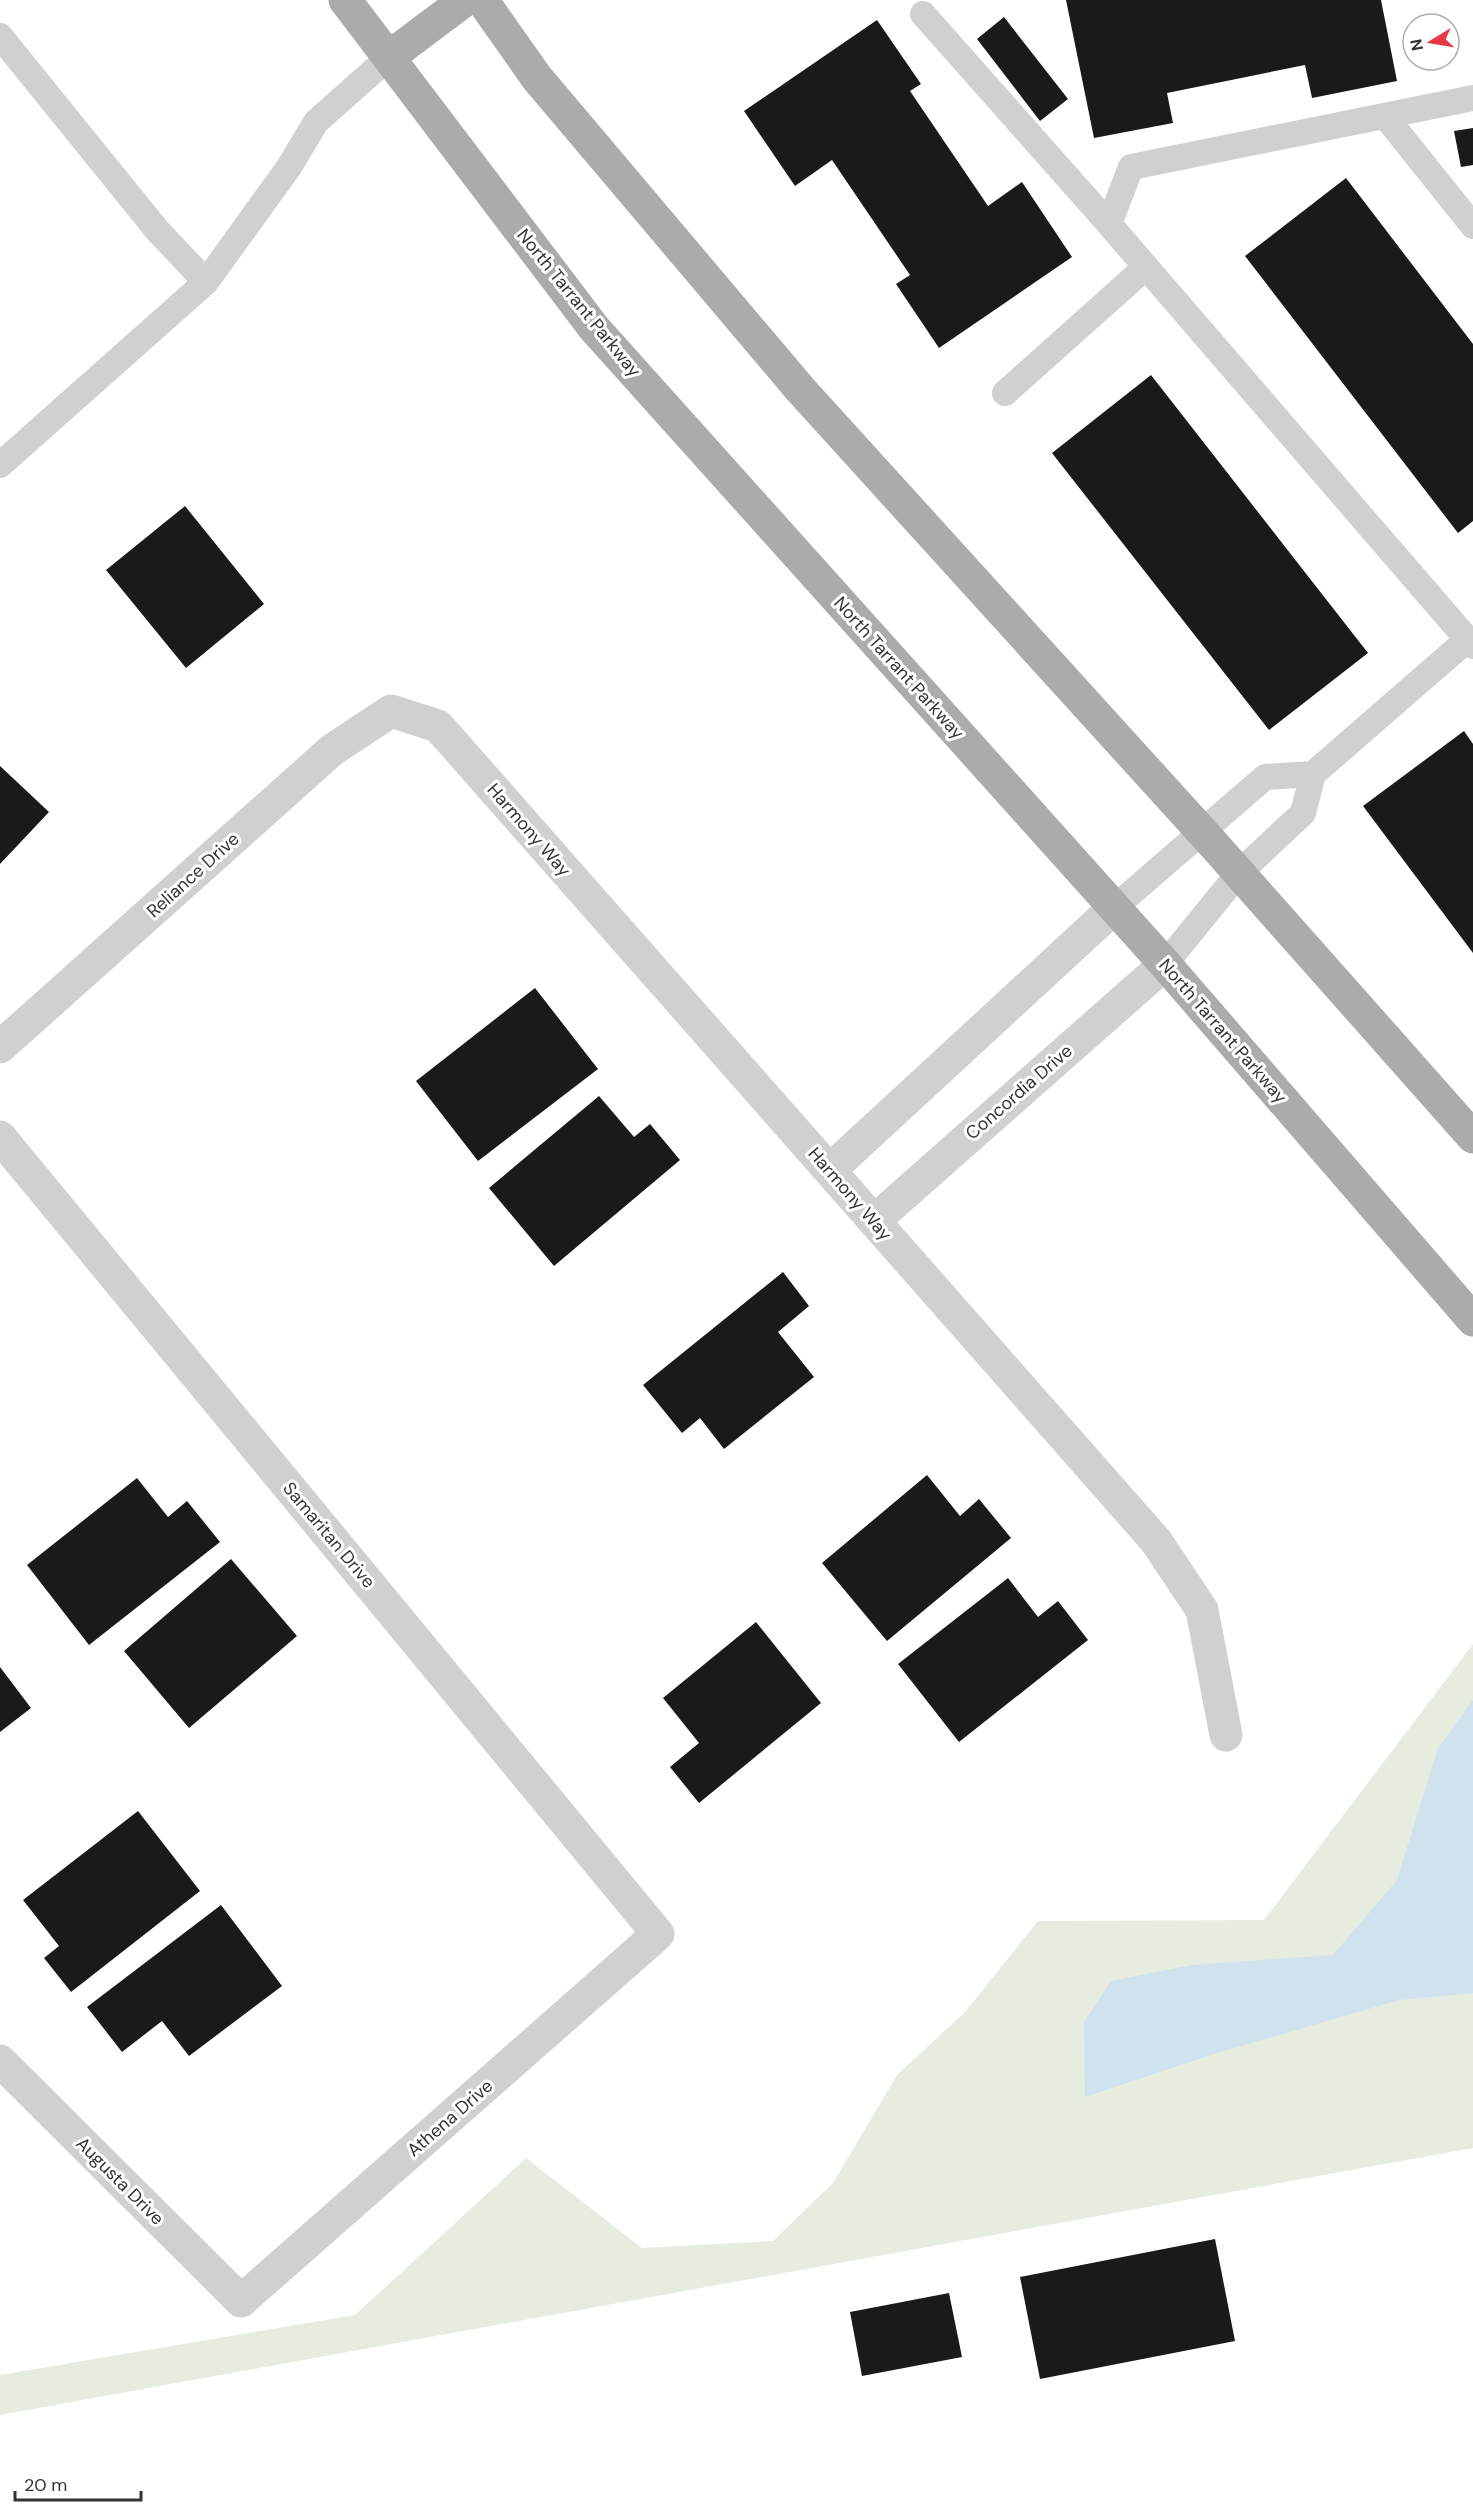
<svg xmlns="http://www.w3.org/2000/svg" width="1473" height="2515" font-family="'DM Sans',sans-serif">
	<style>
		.green { fill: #e6ecdf }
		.water { fill: #cfe2ee }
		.building { fill: #1a1a1a }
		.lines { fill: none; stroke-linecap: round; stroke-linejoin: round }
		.service { stroke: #d0d0d0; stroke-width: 26 }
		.minor { stroke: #d0d0d0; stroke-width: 33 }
		.primary { stroke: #ababab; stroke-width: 33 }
		.labels { text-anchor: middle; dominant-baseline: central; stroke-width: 6; stroke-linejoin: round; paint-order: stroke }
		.street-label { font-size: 18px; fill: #333; stroke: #fff }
	</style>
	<rect width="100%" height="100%" fill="#fff"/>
	<path class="green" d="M 1473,1644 L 1473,2148 L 0,2415 L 0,2375 L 355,2315 L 526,2158 L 642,2248 L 773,2241 L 833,2183 L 897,2075 L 966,2011 L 1038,1921 L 1264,1920 Z"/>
	<path class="water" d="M 1473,1700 L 1473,1993 L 1399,2000 L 1214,2054 L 1085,2097 L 1084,2022 L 1111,1981 L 1192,1965 L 1333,1955 L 1397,1880 L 1438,1748 Z"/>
	<path class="building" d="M 1066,0 L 1381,0 L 1397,81 L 1312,98 L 1305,65 L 1167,93 L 1173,123 L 1094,138 Z
		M 1004,17 L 1068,99 L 1040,121 L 977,39 Z
		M 877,20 L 921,84 L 910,91 L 988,206 L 1022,182 L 1072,257 L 939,348 L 896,284 L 910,275 L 832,160 L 795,186 L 744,111 Z
		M 1473,128 L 1473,165 L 1461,167 L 1454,131 Z
		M 1346,178 L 1473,344 L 1473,521 L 1458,533 L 1245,256 Z
		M 1151,375 L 1368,653 L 1269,730 L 1052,453 Z
		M 185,506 L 264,604 L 186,668 L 106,570 Z
		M 1464,731 L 1473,744 L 1473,953 L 1363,806 Z
		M 0,766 L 49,812 L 0,864 Z
		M 535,988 L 598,1069 L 478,1161 L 416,1081 Z
		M 599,1096 L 634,1137 L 650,1124 L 680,1160 L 554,1266 L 489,1188 Z
		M 783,1272 L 809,1306 L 778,1332 L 814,1377 L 724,1449 L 700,1418 L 682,1433 L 643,1385 Z
		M 927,1475 L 960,1516 L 979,1499 L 1011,1538 L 887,1641 L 822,1563 Z
		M 137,1478 L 168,1517 L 187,1501 L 220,1542 L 89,1645 L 27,1565 Z
		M 231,1559 L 297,1636 L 189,1728 L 124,1651 Z
		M 1008,1578 L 1038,1617 L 1058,1601 L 1088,1640 L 959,1742 L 898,1664 Z
		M 756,1622 L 821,1703 L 699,1803 L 670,1767 L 699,1743 L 663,1698 Z
		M 0,1667 L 31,1708 L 0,1732 Z
		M 138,1811 L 200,1891 L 71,1992 L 44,1958 L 59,1946 L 23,1900 Z
		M 221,1905 L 282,1986 L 189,2056 L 162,2021 L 122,2052 L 87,2007 Z
		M 1215,2239 L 1235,2341 L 1040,2379 L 1020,2277 Z
		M 949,2293 L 962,2357 L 862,2376 L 850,2312 Z"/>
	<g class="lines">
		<path class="service" d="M 923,14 L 1109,224
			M 0,36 L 157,230 L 206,282 L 289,167 L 316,122 L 389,57
			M 1473,98 L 1131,167 L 1109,224 L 1473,646
			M 1385,116 L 1473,226
			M 1005,393 L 1146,267
			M 0,465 L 206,282
			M 1115,907 L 1265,777 L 1313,774
			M 1165,964 L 1239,873 L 1303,813 L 1313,774 L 1467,640"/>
		<path class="minor" d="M 0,1047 L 332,750 L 391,711 L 438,726 L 1156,1541 L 1202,1610 L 1226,1735
			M 0,1137 L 658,1934 L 241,2301 L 0,2061
			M 830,1170 L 1115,907
			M 874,1221 L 1165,964"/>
		<path class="primary" d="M 345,0 L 594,328 L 1165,964 L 1473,1320
			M 482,0 L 537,78 L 800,389 L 1215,846 L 1473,1137
			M 389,57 L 465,0"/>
	</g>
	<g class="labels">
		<g class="street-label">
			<text transform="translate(579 303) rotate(51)">North Tarrant Parkway</text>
			<text transform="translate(899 668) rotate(48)">North Tarrant Parkway</text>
			<text transform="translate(529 830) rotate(49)">Harmony Way</text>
			<text transform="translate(193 875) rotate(-42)">Reliance Drive</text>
			<text transform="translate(1223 1031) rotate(49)">North Tarrant Parkway</text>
			<text transform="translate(1019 1092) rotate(-41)">Concordia Drive</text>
			<text transform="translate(850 1194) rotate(49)">Harmony Way</text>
			<text transform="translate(329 1535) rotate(50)">Samaritan Drive</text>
			<text transform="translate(450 2118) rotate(-41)">Athena Drive</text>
			<text transform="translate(120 2181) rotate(45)">Augusta Drive</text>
		</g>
	</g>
	<g transform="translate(1431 42) rotate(259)"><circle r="28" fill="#ffffff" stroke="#adadad" stroke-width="1.5"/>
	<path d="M0-4.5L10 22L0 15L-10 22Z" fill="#e63946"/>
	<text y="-9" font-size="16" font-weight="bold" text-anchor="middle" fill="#333333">N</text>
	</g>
	<path d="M15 2491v9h126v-9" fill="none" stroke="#333333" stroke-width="3"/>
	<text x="24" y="2491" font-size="18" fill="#333333" stroke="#ffffff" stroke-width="4.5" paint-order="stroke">20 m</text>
</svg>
